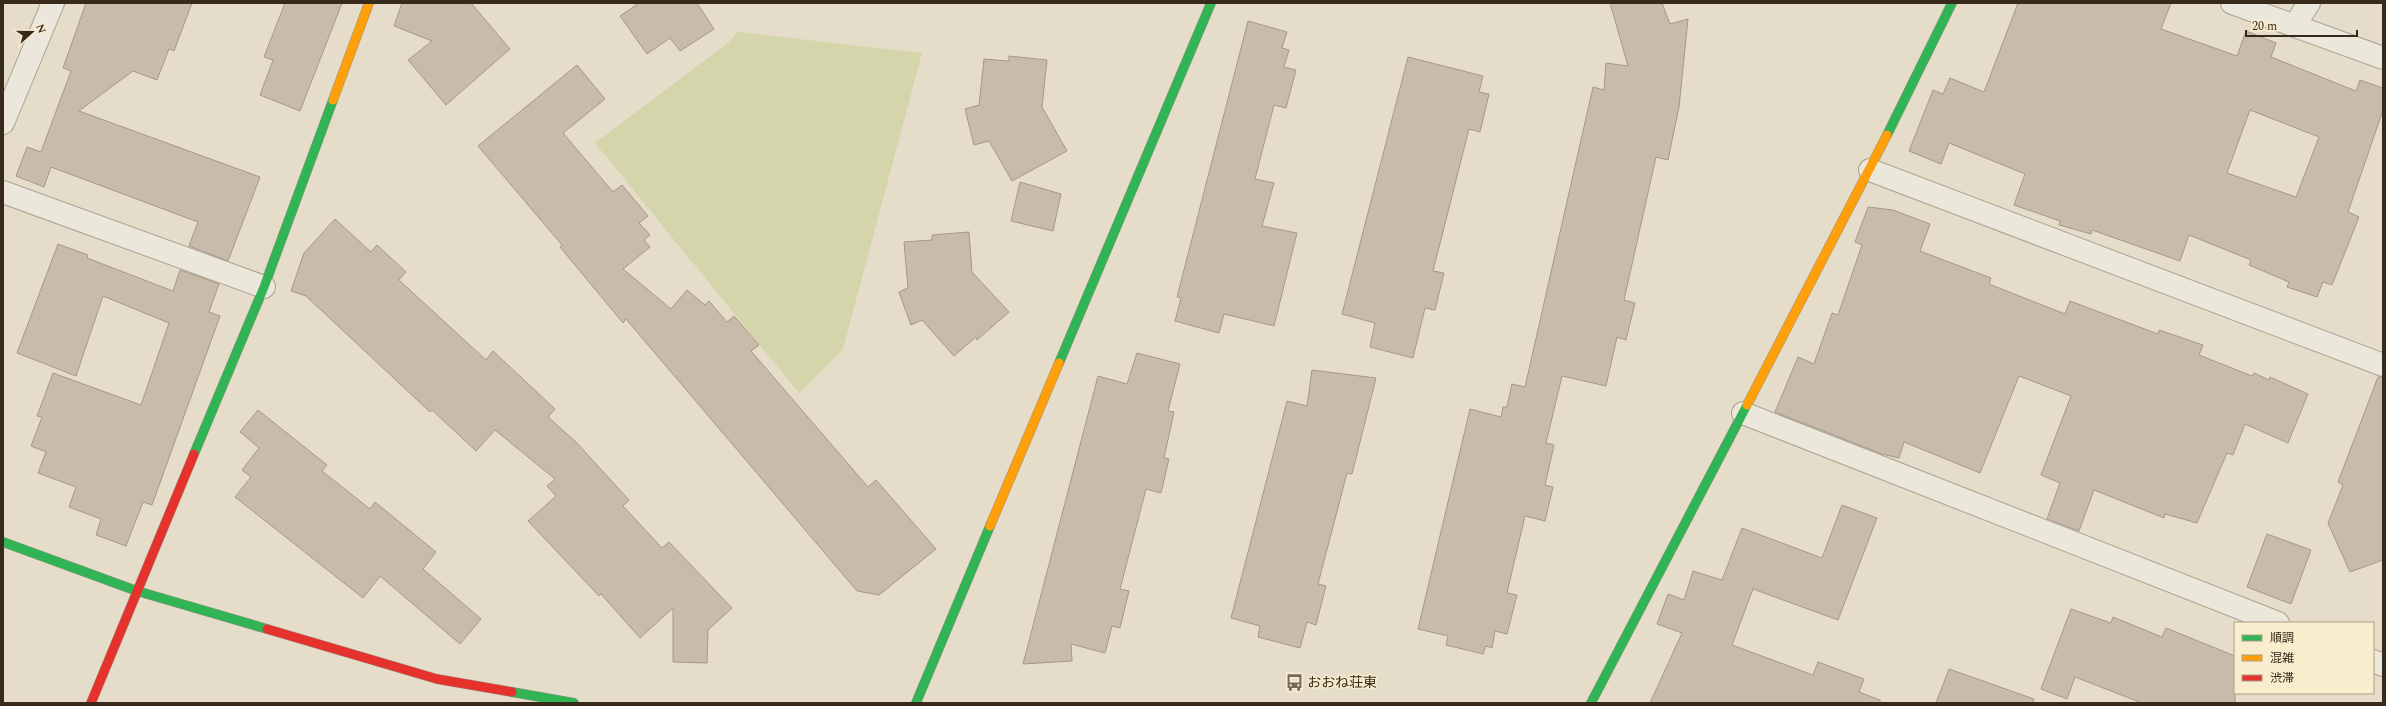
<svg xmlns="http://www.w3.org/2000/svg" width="2386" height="706" font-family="Spectral,'Noto Sans JP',serif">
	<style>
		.green { fill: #d4d5aa }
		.building { fill: #c9bba9; stroke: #a59889; fill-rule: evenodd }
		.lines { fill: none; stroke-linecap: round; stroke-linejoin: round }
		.street-casing { stroke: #aaa293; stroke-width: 24 }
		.fast-casing { stroke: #999183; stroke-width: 10 }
		.slow-casing { stroke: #999183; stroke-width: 10 }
		.jam-casing { stroke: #999183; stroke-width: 10 }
		.street { stroke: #ece7db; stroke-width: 22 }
		.fast { stroke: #30b455; stroke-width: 9 }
		.slow { stroke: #ff9f0a; stroke-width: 9 }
		.jam { stroke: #e5322d; stroke-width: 9 }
		.labels { text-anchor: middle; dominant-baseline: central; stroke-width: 3; stroke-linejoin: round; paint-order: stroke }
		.poi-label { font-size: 14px; fill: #382a1b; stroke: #f8edcd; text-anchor: start }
	</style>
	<rect width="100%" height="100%" fill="#e5ddc9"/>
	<path class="green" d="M 737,32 L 922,53 L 843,349 L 799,393 L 595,143 L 729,42 Z"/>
	<path class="building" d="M 86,3 L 192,3 L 174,51 L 169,49 L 157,80 L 133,71 L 79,111 L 260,177 L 228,261 L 189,246 L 198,222 L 51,167 L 44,187 L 16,176 L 27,147 L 41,152 L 71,71 L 63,68 Z
		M 285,3 L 342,3 L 300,111 L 260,95 L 273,60 L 264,57 Z
		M 402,3 L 471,3 L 510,49 L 446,105 L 408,60 L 432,41 L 394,26 Z
		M 639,3 L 697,3 L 714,29 L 680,51 L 670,38 L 647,54 L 620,16 Z
		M 1610,3 L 1662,3 L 1670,24 L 1688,19 L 1679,107 L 1668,160 L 1656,157 L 1624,300 L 1635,303 L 1626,340 L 1617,337 L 1606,386 L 1562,376 L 1546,443 L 1554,445 L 1545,485 L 1553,487 L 1545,521 L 1525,516 L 1507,593 L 1517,595 L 1507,634 L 1495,631 L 1492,648 L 1486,646 L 1483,654 L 1446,645 L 1448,636 L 1418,629 L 1470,409 L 1501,417 L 1503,407 L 1507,407 L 1512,384 L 1525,387 L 1593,87 L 1604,90 L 1606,63 L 1628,66 Z
		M 2018,3 L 2171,3 L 2161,29 L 2237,56 L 2246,31 L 2276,43 L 2271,57 L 2356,91 L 2360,80 L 2383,88 L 2383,110 L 2348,212 L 2359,217 L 2332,285 L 2323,282 L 2317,297 L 2287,287 L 2289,282 L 2249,265 L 2251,260 L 2189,235 L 2180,261 L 2092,230 L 2091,234 L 2059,225 L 2060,221 L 2014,205 L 2025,174 L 1949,143 L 1941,164 L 1909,151 L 1933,90 L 1943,94 L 1950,78 L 1984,92 ZM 2250,110 L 2319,137 L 2296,197 L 2227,173 Z
		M 1248,21 L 1287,32 L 1282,48 L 1289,50 L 1284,67 L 1296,70 L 1286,108 L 1274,105 L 1255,179 L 1274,183 L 1262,226 L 1297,233 L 1274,326 L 1224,314 L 1219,333 L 1175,321 L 1181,298 L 1177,297 Z
		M 1009,56 L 1047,60 L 1042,107 L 1067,151 L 1012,181 L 989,141 L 974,145 L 965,109 L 979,105 L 984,59 L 1009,61 Z
		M 1408,57 L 1483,76 L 1479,92 L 1489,94 L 1480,132 L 1469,129 L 1433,271 L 1444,273 L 1435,310 L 1425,308 L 1413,358 L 1370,347 L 1375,323 L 1342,314 Z
		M 577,65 L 605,99 L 563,133 L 613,192 L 622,185 L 648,216 L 639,223 L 650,235 L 644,240 L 650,247 L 623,269 L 671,309 L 687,290 L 705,305 L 709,301 L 727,322 L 734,316 L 759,345 L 751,351 L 868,487 L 876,480 L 936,549 L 879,595 L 857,591 L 626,319 L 623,323 L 560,247 L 562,245 L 478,146 Z
		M 1020,182 L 1061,194 L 1053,231 L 1011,221 Z
		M 1868,207 L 1893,210 L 1930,224 L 1920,251 L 1991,278 L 1989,284 L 2065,314 L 2070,301 L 2158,334 L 2159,330 L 2203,345 L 2199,355 L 2252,376 L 2254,373 L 2269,380 L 2270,377 L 2308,394 L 2288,443 L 2245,424 L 2233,455 L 2227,453 L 2197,523 L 2165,514 L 2164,518 L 2094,490 L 2079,531 L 2047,519 L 2060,483 L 2041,475 L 2071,396 L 2019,376 L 1980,473 L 1904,442 L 1899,458 L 1882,454 L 1775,412 L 1798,357 L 1814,364 L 1832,313 L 1838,315 L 1862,245 L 1855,242 Z
		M 335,219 L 371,252 L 377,245 L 406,272 L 399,280 L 486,360 L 493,351 L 555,409 L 548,417 L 576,442 L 629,500 L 623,506 L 662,548 L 669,542 L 732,608 L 708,630 L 707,663 L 673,662 L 673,608 L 640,638 L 601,594 L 599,596 L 528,521 L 556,496 L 547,486 L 555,479 L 495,430 L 476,451 L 432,410 L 430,412 L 306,296 L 291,291 L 304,253 Z
		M 969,232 L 972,272 L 1009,312 L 977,340 L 976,337 L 954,356 L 922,320 L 911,325 L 899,292 L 908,288 L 904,242 L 932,240 L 932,235 Z
		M 58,244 L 88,255 L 87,258 L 173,291 L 180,270 L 219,284 L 209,312 L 220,316 L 152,505 L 143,502 L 126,546 L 96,535 L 101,519 L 69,507 L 76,487 L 38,473 L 46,452 L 31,446 L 42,417 L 37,416 L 53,373 L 141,405 L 169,323 L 103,296 L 76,376 L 17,353 Z
		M 1137,353 L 1180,364 L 1168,411 L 1174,412 L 1164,458 L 1169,459 L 1161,493 L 1146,489 L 1120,589 L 1129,591 L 1120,628 L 1112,626 L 1105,653 L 1071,644 L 1072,661 L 1023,664 L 1098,376 L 1127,384 Z
		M 1312,370 L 1376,378 L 1352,474 L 1347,473 L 1318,584 L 1326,586 L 1316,625 L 1307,622 L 1300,648 L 1258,637 L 1260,626 L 1231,618 L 1287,401 L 1307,406 Z
		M 2378,377 L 2383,377 L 2383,560 L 2350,572 L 2328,523 L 2343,485 L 2338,482 Z
		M 258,410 L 327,465 L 322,471 L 370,509 L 375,502 L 436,552 L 423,569 L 481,619 L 460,644 L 380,576 L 363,598 L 235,497 L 251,477 L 242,470 L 259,448 L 240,432 Z
		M 1842,505 L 1877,518 L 1838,620 L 1753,589 L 1732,645 L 1813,675 L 1818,662 L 1864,679 L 1859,692 L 1880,700 L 1880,703 L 1650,703 L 1682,633 L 1657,624 L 1668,594 L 1684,600 L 1693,571 L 1722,580 L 1742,528 L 1822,558 Z
		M 2267,534 L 2311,550 L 2291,604 L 2247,587 Z
		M 2071,609 L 2111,623 L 2113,617 L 2162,637 L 2166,628 L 2235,656 L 2235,703 L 2142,703 L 2075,677 L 2067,699 L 2041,689 Z
		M 1949,669 L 2034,699 L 2033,703 L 1936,703 Z"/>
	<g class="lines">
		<defs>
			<path id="street" d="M 2232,3 L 2383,58
				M 2294,26 L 2309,3
				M 3,123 L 53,3
				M 1870,170 L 2383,365
				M 3,192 L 264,287
				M 1743,413 L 2278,623
				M 2373,661 L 2383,665"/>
			<path id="fast" d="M 1887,135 L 1952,3
				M 1059,363 L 1211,3
				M 194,454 L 264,287 L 333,100
				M 3,542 L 137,591 L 267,629
				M 512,692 L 574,703
				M 916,703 L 990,526
				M 1591,703 L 1747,405"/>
			<path id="slow" d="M 333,100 L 369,3
				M 1747,405 L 1887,135
				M 990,526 L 1059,363"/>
			<path id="jam" d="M 267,629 L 437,679 L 512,692
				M 91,703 L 194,454"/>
		</defs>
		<use href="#street" class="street-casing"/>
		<use href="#fast" class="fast-casing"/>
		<use href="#slow" class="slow-casing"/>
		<use href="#jam" class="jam-casing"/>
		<use href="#street" class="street"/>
		<use href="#fast" class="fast"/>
		<use href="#slow" class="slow"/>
		<use href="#jam" class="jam"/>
	</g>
	<defs>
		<symbol id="bus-bare" viewBox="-9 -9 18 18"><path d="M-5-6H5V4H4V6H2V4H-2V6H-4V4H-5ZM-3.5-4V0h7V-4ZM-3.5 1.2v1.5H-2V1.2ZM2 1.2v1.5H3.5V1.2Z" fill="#756958" stroke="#f8edcd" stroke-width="2.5" paint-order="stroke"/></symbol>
	</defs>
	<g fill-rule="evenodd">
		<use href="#bus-bare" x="1282" y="670" width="25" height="25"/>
	</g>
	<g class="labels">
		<g class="poi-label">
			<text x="1307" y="682">おおね荘東</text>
		</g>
	</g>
	<rect width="2386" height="706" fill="none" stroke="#382a1b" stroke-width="8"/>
	<rect x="2234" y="622" width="140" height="72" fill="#f8edcd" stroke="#ab9f86"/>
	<rect x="2242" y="635" width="20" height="6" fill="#30b455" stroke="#ab9f86"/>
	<text x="2270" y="642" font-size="12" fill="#382a1b">順調</text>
	<rect x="2242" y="655" width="20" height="6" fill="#ff9f0a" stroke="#ab9f86"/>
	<text x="2270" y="662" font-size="12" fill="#382a1b">混雑</text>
	<rect x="2242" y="675" width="20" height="6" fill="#e5322d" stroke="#ab9f86"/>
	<text x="2270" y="682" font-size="12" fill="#382a1b">渋滞</text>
	<g transform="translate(32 32) rotate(69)" stroke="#f8edcd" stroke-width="3" paint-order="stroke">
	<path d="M0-3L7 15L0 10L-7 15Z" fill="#382a1b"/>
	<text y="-6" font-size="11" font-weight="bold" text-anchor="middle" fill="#382a1b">N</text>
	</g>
	<path d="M2246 30v6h111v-6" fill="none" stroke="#382a1b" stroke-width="2"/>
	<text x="2252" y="30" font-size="12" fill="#382a1b" stroke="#f8edcd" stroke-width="3" paint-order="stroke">20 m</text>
</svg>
